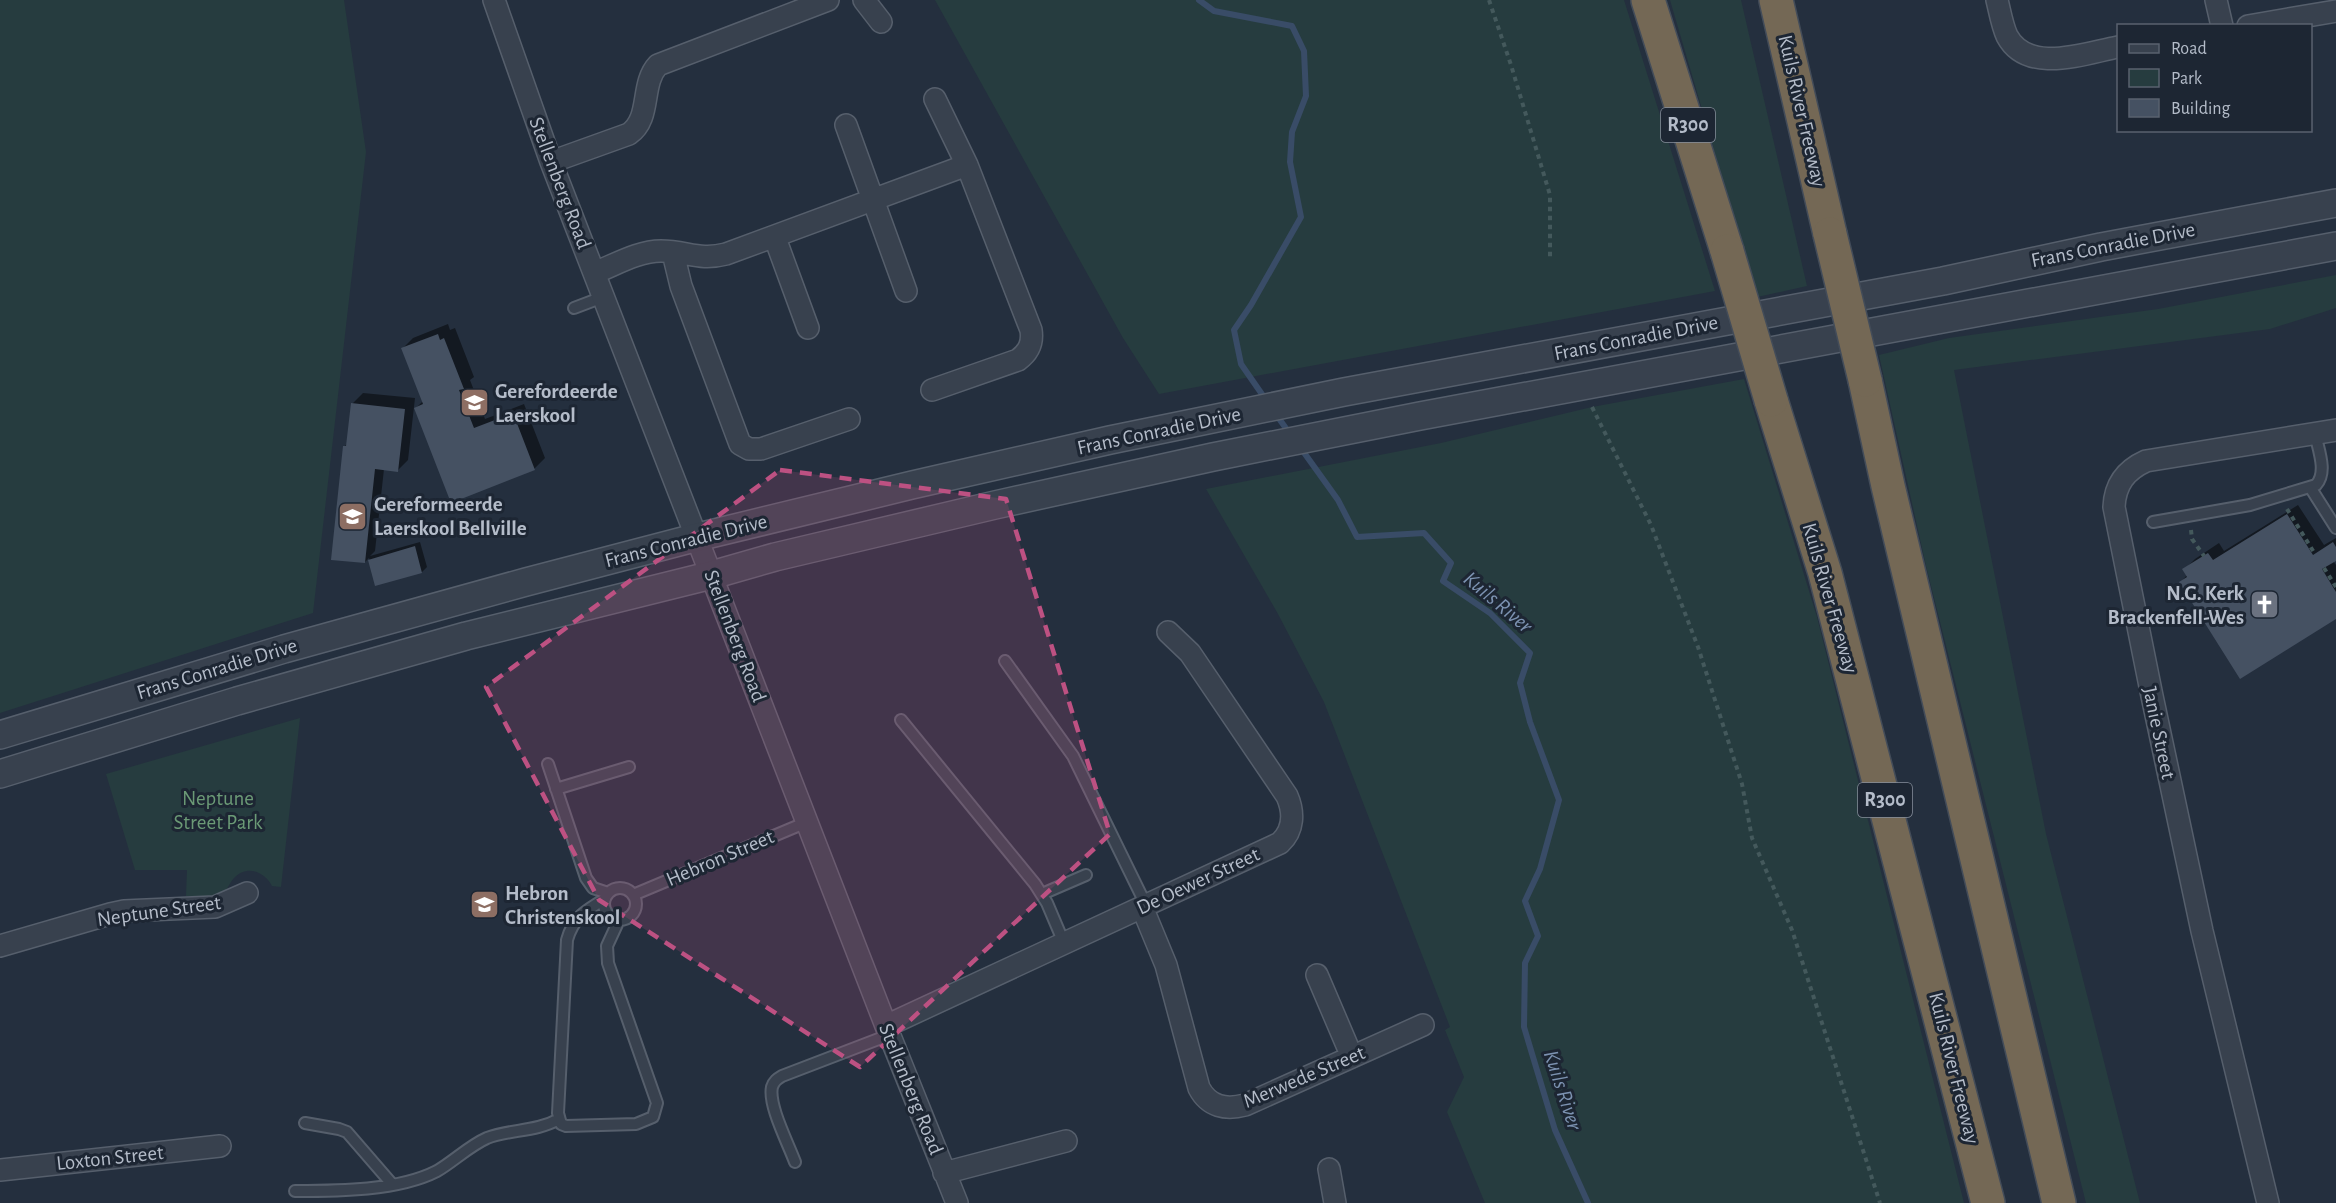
<svg xmlns="http://www.w3.org/2000/svg" width="2336" height="1203" font-family="'Alegreya Sans',sans-serif">
	<style>
		.green { fill: #263c3f }
		.shadow { fill: #0007 }
		.lines { fill: none; stroke-linecap: round; stroke-linejoin: round }
		.stream { stroke: #394c67; stroke-width: 6 }
		.building { fill: #455162 }
		.service-casing { stroke: #565f6c; stroke-width: 14 }
		.minor-casing { stroke: #565f6c; stroke-width: 24 }
		.tertiary-casing { stroke: #565f6c; stroke-width: 30 }
		.motorway-casing { stroke: #434c59; stroke-width: 36 }
		.path { stroke: #44595c; stroke-width: 4; stroke-dasharray: 4.5 4.5; stroke-linecap: butt }
		.service { stroke: #38414e; stroke-width: 10 }
		.minor { stroke: #38414e; stroke-width: 21 }
		.tertiary { stroke: #38414e; stroke-width: 27 }
		.motorway { stroke: #746855; stroke-width: 33 }
		.motorway-bridge-casing { stroke: #434c59; stroke-width: 36; stroke-linecap: butt }
		.motorway-bridge { stroke: #746855; stroke-width: 33 }
		.marked { fill: #bd5182; fill-opacity: 0.2; stroke: #bd5182; stroke-width: 4.5; stroke-dasharray: 12 8; stroke-linejoin: round }
		.labels { text-anchor: middle; dominant-baseline: central; stroke-width: 6; stroke-linejoin: round; paint-order: stroke }
		.shield { fill: #1d2633; stroke: #878f9c; stroke-width: 1.5 }
		.shield-label { font-size: 20px; font-weight: bold; fill: #b4bcc9 }
		.street-label { font-size: 21px; fill: #b4bcc9; stroke: #1d2633 }
		.poi-label { font-size: 21px; font-weight: bold; fill: #b4bcc9; stroke: #1d2633; text-anchor: start }
		.park-label { font-size: 21px; fill: #6b9a76; stroke: #1d2633 }
		.water-label { font-size: 22px; font-style: italic; fill: #7c92b1; stroke: #1d2633 }
	</style>
	<rect width="100%" height="100%" fill="#242f3e"/>
	<path class="green" d="M 0,0 L 344,0 L 366,152 L 313,613 L 0,713 Z
		M 935,0 L 1624,0 L 1715,291 L 1159,394 L 1123,338 Z
		M 1670,0 L 1741,0 L 1807,286 L 1757,297 Z
		M 2336,275 L 2336,308 L 2270,329 L 1954,370 L 2046,834 L 2140,1203 L 2086,1203 L 1926,566 L 1879,355 L 1949,338 L 2158,309 Z
		M 1744,379 L 1817,617 L 1964,1203 L 1485,1203 L 1447,1112 L 1464,1077 L 1445,1030 L 1450,1027 L 1324,702 L 1278,614 L 1206,489 L 1441,443 L 1592,407 Z
		M 300,718 L 281,887 L 272,886 C 265,872 247,864 234,878 C 230,882 228,889 223,893 C 215,899 196,896 186,896 L 187,870 L 135,870 L 106,774 Z"/>
	<path class="shadow" d="M 448,324 L 450,330 L 455,328 L 474,377 L 470,380 L 485,419 L 524,404 L 545,458 L 534,469 L 416,408 L 423,401 L 403,348 L 413,338 Z
		M 363,393 L 415,398 L 408,460 L 398,470 L 384,469 L 375,551 L 370,556 L 420,542 L 427,567 L 422,572 L 376,584 L 369,558 L 365,562 L 345,446 L 348,443 L 352,404 Z
		M 2298,505 L 2324,545 L 2336,538 L 2336,559 L 2333,561 L 2336,565 L 2336,617 L 2181,582 L 2187,575 L 2184,570 L 2195,559 L 2219,543 L 2224,551 Z"/>
	<g class="lines">
		<path class="stream" d="M 1199,0 L 1214,11 L 1292,26 L 1304,51 L 1306,96 L 1292,132 L 1290,162 L 1301,217 L 1251,305 L 1234,330 L 1241,364 L 1266,400
			M 1275,413 L 1290,434
			M 1300,447 L 1338,500 L 1357,537 L 1424,533 L 1451,563 L 1443,581 L 1490,613 L 1530,653 L 1520,683 L 1530,722 L 1559,800 L 1540,869 L 1525,901 L 1538,936 L 1525,963 L 1524,1027 L 1555,1130 L 1588,1203"/>
	</g>
	<path class="building" d="M 438,334 L 440,340 L 444,338 L 464,389 L 459,390 L 474,428 L 513,413 L 535,470 L 451,503 L 414,408 L 423,404 L 401,348 Z
		M 351,403 L 405,409 L 398,472 L 375,469 L 365,563 L 331,560 L 343,446 L 346,446 Z
		M 2287,514 L 2313,555 L 2333,542 L 2336,547 L 2336,561 L 2322,569 L 2336,592 L 2336,619 L 2240,679 L 2179,582 L 2187,577 L 2182,569 L 2208,553 L 2213,560 Z
		M 415,546 L 422,573 L 375,586 L 368,560 Z"/>
	<g class="lines">
		<defs>
			<path id="service" d="M 574,308 L 603,297
				M 2310,487 L 2336,528
				M 2153,522 L 2250,505 L 2316,485 C 2328,472 2318,449 2315,433
				M 1005,661 L 1073,756 L 1146,905
				M 901,720 L 1035,884 L 1047,903 L 1064,943
				M 548,764 L 586,878 L 593,888 L 608,893
				M 556,789 L 629,767
				M604 904a16 16 0 1 1 32 0a16 16 0 1 1-32 0Z
				M 1042,894 L 1086,875
				M 633,895 L 807,822
				M 605,899 C 586,910 573,918 567,940 L 558,1113 L 561,1124 L 566,1126 L 636,1124 L 653,1117 L 657,1103 L 608,963 L 607,946 L 619,920
				M 305,1123 L 339,1129 L 347,1132 L 392,1184
				M 795,1162 C 788,1143 768,1105 772,1087 C 774,1081 777,1079 782,1076 L 889,1035
				M 295,1191 C 338,1191 398,1191 437,1171 C 454,1161 469,1146 487,1138 C 511,1129 536,1132 559,1119"/>
			<path id="minor" d="M 494,0 L 551,162 L 886,1026 L 957,1203
				M 864,0 L 881,22
				M 1997,0 C 2000,12 2002,25 2007,36 C 2028,75 2085,53 2118,47
				M 2216,0 L 2222,26
				M 2248,26 L 2336,11
				M 846,125 L 906,291
				M 551,162 L 629,134 C 652,118 640,84 658,65 L 828,0
				M 775,238 L 808,328
				M 673,253 L 681,286 L 740,444 L 749,449 L 761,449 L 849,419
				M 594,273 C 615,265 638,251 661,251 C 687,251 699,261 726,254 L 967,165
				M 932,390 L 1018,360 C 1029,352 1033,343 1031,330 L 967,165 L 935,99
				M 1142,907 L 1166,965 L 1199,1088 C 1209,1107 1226,1110 1245,1105 L 1423,1025
				M 0,946 L 110,914 L 124,911 L 215,907 L 247,893
				M 1317,975 L 1352,1057
				M 886,1026 L 1280,843 C 1294,830 1294,812 1287,796 L 1190,653 L 1168,632
				M 1329,1169 L 1335,1203
				M 0,1170 L 220,1146
				M 944,1173 L 1066,1141
				M 2268,1203 L 2202,931 L 2152,696 L 2114,507 C 2115,484 2126,470 2146,461 L 2336,430"/>
			<path id="tertiary" d="M 0,735 L 284,649 L 526,582 L 698,537 L 912,485 L 1110,440 L 1344,392 L 1943,281 L 2101,247 L 2336,203
				M 0,774 L 237,701 L 466,636 L 712,575 L 775,557 L 995,505 L 1213,457 L 1420,416 L 2336,246"/>
			<path id="motorway" d="M 1648,0 L 1727,251
				M 1776,0 L 1830,234
				M 1865,380 L 1888,486 L 2059,1203
				M 1771,400 L 1825,573 L 1988,1203"/>
		</defs>
		<use href="#service" class="service-casing"/>
		<use href="#minor" class="minor-casing"/>
		<use href="#tertiary" class="tertiary-casing"/>
		<use href="#motorway" class="motorway-casing"/>
		<path class="path" d="M 1489,0 L 1511,65 L 1550,195 L 1550,260
			M 1592,407 L 1651,525 L 1698,647 L 1742,784 L 1752,838 L 1792,930 L 1880,1203
			M 2287,509 L 2315,554
			M 2191,530 L 2192,539 L 2204,556
			M 2324,568 L 2336,587"/>
		<use href="#service" class="service"/>
		<use href="#minor" class="minor"/>
		<use href="#tertiary" class="tertiary"/>
		<use href="#motorway" class="motorway"/>
		<defs>
			<path id="motorway-bridge" d="M 1830,234 L 1865,380
				M 1727,251 L 1771,400"/>
		</defs>
		<use href="#motorway-bridge" class="motorway-bridge-casing"/>
		<use href="#motorway-bridge" class="motorway-bridge"/>
	</g>
	<path class="marked" d="M 780,470 L 1006,499 L 1110,834 L 860,1067 L 599,900 L 486,687 Z"/>
	<defs>
		<symbol id="school-square" viewBox="-11 -11 22 22"><rect x="-9" y="-9" width="18" height="18" rx="4" fill="#8d6e63" stroke="#1d2633"/><path d="M0-5L7-2L0 1L-7-2ZM-4 1L0 2.5L4 1V4Q0 6-4 4Z" fill="#fff"/></symbol>
		<symbol id="church-square" viewBox="-11 -11 22 22"><rect x="-9" y="-9" width="18" height="18" rx="4" fill="#6b7280" stroke="#1d2633"/><path d="M-1.2-6h2.4v3.5h3.3v2.4h-3.3V6h-2.4V-.1h-3.3v-2.4h3.3Z" fill="#fff"/></symbol>
	</defs>
	<g fill-rule="evenodd">
		<use href="#school-square" x="458" y="386" width="33" height="33"/>
		<use href="#school-square" x="336" y="500" width="33" height="33"/>
		<use href="#church-square" x="2248" y="588" width="33" height="33"/>
		<use href="#school-square" x="468" y="888" width="33" height="33"/>
	</g>
	<g class="labels">
		<g class="shield">
			<rect x="1661" y="108" width="54" height="34" rx="4.5"/>
			<rect x="1858" y="783" width="54" height="34" rx="4.5"/>
		</g>
		<g class="shield-label">
			<text x="1688" y="125">R300</text>
			<text x="1885" y="800">R300</text>
		</g>
		<g class="street-label">
			<text transform="translate(1802 111) rotate(77)">Kuils River Freeway</text>
			<text transform="translate(560 183) rotate(69)">Stellenberg Road</text>
			<text transform="translate(2113 245) rotate(-11)">Frans Conradie Drive</text>
			<text transform="translate(1636 338) rotate(-11)">Frans Conradie Drive</text>
			<text transform="translate(1159 431) rotate(-12)">Frans Conradie Drive</text>
			<text transform="translate(686 541) rotate(-14)">Frans Conradie Drive</text>
			<text transform="translate(1830 598) rotate(74)">Kuils River Freeway</text>
			<text transform="translate(735 636) rotate(69)">Stellenberg Road</text>
			<text transform="translate(217 669) rotate(-17)">Frans Conradie Drive</text>
			<text transform="translate(2159 733) rotate(78)">Janie Street</text>
			<text transform="translate(720 858) rotate(-23)">Hebron Street</text>
			<text transform="translate(1198 881) rotate(-25)">De Oewer Street</text>
			<text transform="translate(159 911) rotate(-8)">Neptune Street</text>
			<text transform="translate(1954 1068) rotate(76)">Kuils River Freeway</text>
			<text transform="translate(1304 1077) rotate(-23)">Merwede Street</text>
			<text transform="translate(911 1089) rotate(68)">Stellenberg Road</text>
			<text transform="translate(110 1158) rotate(-6)">Loxton Street</text>
		</g>
		<g class="poi-label">
			<text x="495" y="391">Gerefordeerde<tspan x="495" dy="24">Laerskool</tspan></text>
			<text x="374" y="504">Gereformeerde<tspan x="374" dy="24">Laerskool Bellville</tspan></text>
			<text x="2244" y="593" text-anchor="end">N.G. Kerk<tspan x="2244" dy="24">Brackenfell-Wes</tspan></text>
			<text x="505" y="893">Hebron<tspan x="505" dy="24">Christenskool</tspan></text>
		</g>
		<g class="park-label">
			<text x="218" y="798">Neptune<tspan x="218" dy="24">Street Park</tspan></text>
		</g>
		<g class="water-label">
			<text transform="translate(1498 602) rotate(40)">Kuils River</text>
			<text transform="translate(1563 1090) rotate(72)">Kuils River</text>
		</g>
	</g>
	<rect x="2117" y="24" width="195" height="108" fill="#1d2633" stroke="#59626f" stroke-width="1.5"/>
	<rect x="2129" y="44" width="30" height="9" fill="#38414e" stroke="#59626f" stroke-width="1.5"/>
	<text x="2171" y="54" font-size="18" fill="#b4bcc9">Road</text>
	<rect x="2129" y="69" width="30" height="18" fill="#263c3f" stroke="#59626f" stroke-width="1.5"/>
	<text x="2171" y="84" font-size="18" fill="#b4bcc9">Park</text>
	<rect x="2129" y="99" width="30" height="18" fill="#455162" stroke="#59626f" stroke-width="1.5"/>
	<text x="2171" y="114" font-size="18" fill="#b4bcc9">Building</text>
</svg>
